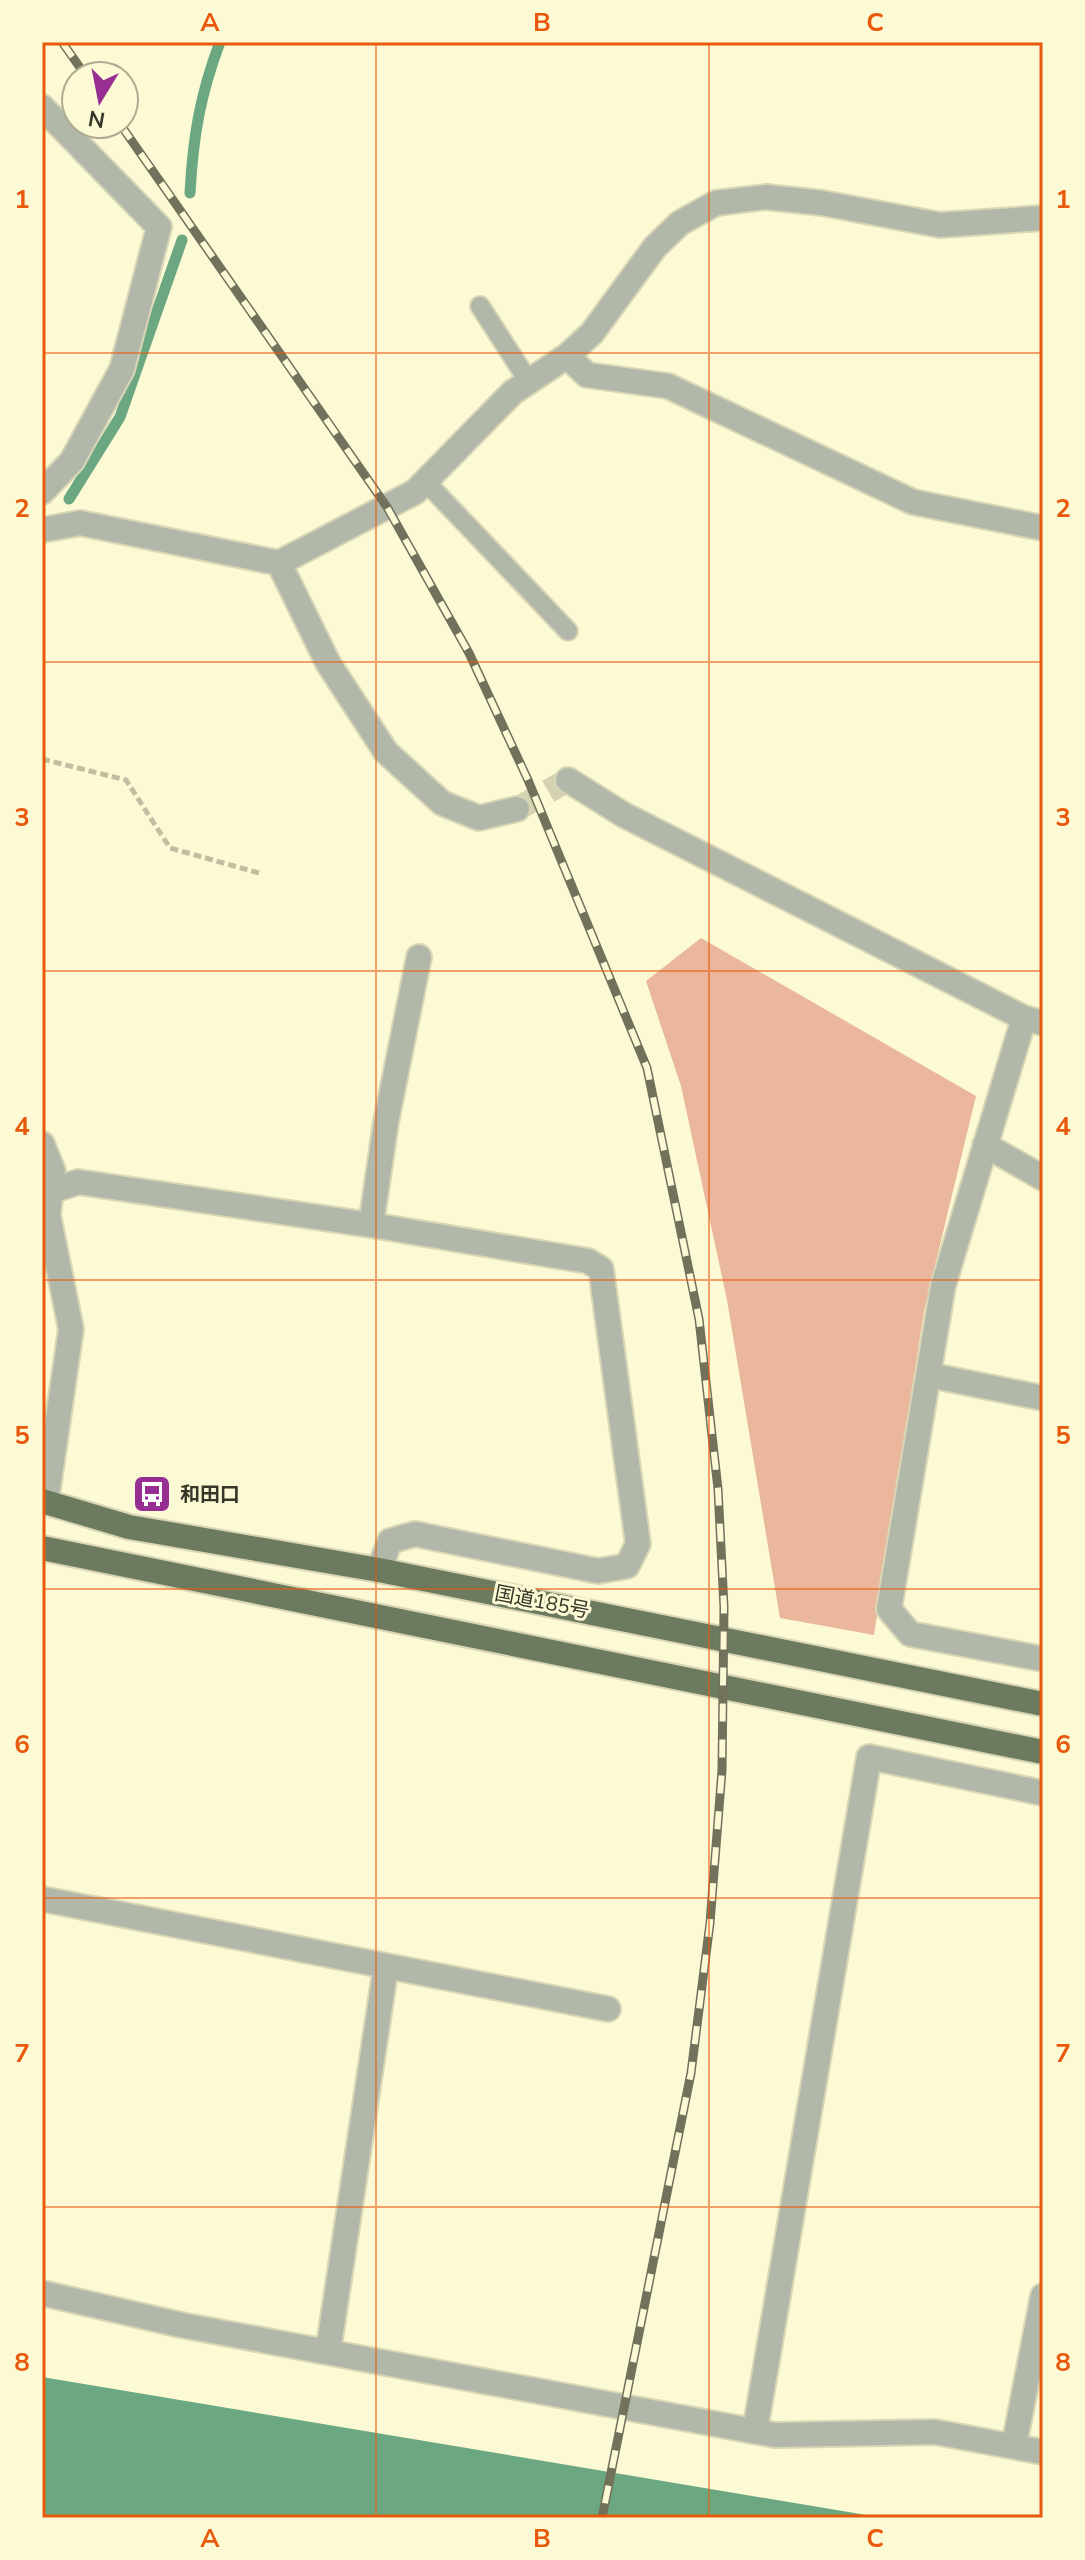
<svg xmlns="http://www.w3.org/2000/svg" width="1085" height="2560" font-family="'Nunito Sans','Noto Sans JP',sans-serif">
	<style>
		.green { fill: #eab79c }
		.water { fill: #6ba781 }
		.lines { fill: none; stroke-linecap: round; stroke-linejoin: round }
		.stream { stroke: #6ba781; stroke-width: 11 }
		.minor-tunnel { stroke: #d5d2b2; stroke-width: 24; stroke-dasharray: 24 12; stroke-linecap: butt }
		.service-casing { stroke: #d9d6b6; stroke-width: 22 }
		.minor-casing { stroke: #d9d6b6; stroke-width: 28 }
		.tertiary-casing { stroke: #d9d6b6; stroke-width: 28 }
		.trunk-casing { stroke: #d9d6b6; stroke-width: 28 }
		.path { stroke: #c1bea1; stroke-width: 5; stroke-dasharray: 8 4; stroke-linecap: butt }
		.service { stroke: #b1b8aa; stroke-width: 18 }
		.minor { stroke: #b1b8aa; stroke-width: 24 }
		.tertiary { stroke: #b1b8aa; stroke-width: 24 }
		.trunk { stroke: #6c7a5f; stroke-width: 24 }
		.rail-casing { stroke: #72715c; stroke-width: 9 }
		.rail { stroke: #fcf9d5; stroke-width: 6; stroke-dasharray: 18; stroke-linecap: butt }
		.grid { fill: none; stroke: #e8590c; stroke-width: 2; stroke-opacity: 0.55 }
		.labels { text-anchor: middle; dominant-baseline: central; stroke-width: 6; stroke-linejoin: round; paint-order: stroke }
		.poi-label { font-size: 20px; font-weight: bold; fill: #373628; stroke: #fcf9d5; text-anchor: start }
		.street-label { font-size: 20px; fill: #373628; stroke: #fcf9d5 }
		.neatline { fill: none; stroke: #e8590c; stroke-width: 3 }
		.grid-label { font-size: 26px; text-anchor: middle; font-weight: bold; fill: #e8590c }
	</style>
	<rect width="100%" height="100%" fill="#fcf9d5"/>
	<path class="green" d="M 701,938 L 976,1096 L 924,1311 L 874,1635 L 780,1618 L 727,1300 L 681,1086 L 646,981 Z"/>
	<path class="water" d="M 42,2377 L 884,2518 L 42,2518 Z"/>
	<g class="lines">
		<path class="stream" d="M 190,193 C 193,137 200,95 220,42
			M 69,499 L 120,417 L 182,240"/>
		<path class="minor-tunnel" d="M 517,809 L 568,780"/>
		<defs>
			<path id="service" d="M 480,306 L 529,382
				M 425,481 L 568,631"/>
			<path id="minor" d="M 42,107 L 159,227 L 122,369 L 72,461 L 42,492
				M 567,356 L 587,375 L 668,386 L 913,502 L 1043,528
				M 42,530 L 80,523 L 279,563 L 415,492 L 513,392 L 567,356 L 592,333 L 655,247 L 680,223 L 716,203 L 766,197 L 822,203 L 940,225 L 1043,218
				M 279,563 L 328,663 L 386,752 L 442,803 L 479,818 L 517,809
				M 568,780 L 624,815 L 1024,1018 L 1043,1023
				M 1024,1018 L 943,1286 L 889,1609 L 910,1634 L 1043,1659
				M 42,1144 L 53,1171 L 48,1215 L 71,1329 L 46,1502
				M 985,1145 L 1043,1178
				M 42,1194 L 78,1182 L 371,1225 L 588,1261 L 601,1269 L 638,1544 L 627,1566 L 598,1571 L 415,1534 L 390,1541 L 379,1570
				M 371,1225 L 386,1122 L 419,957
				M 929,1375 L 1043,1398
				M 42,1899 L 608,2009
				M 328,2352 L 386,1966
				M 755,2431 L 869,1757 L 1043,1793
				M 1014,2446 L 1043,2296"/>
			<path id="tertiary" d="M 42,2293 L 181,2325 L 775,2435 L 935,2432 L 1043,2452"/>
			<path id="trunk" d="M 42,1501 L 129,1527 L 379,1570 L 1043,1704
				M 42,1548 L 1043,1752"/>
		</defs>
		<use href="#service" class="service-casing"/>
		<use href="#minor" class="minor-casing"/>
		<use href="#tertiary" class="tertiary-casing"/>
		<use href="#trunk" class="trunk-casing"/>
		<path class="path" d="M 42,759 L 126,780 L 170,848 L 259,873"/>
		<use href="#service" class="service"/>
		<use href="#minor" class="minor"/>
		<use href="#tertiary" class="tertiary"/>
		<use href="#trunk" class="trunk"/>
		<defs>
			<path id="rail" d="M 62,42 L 86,76
				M 120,124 L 387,507 L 469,653 L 528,780 L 647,1068 L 699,1319 L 718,1489 L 724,1607 L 722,1770 L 710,1923 L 691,2073 L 602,2518"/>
		</defs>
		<use href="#rail" class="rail-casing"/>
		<use href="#rail" class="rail"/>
	</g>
	<path class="grid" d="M 376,42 L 376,2518M 709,42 L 709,2518M 42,353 L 1043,353M 42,662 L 1043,662M 42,971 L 1043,971M 42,1280 L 1043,1280M 42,1589 L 1043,1589M 42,1898 L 1043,1898M 42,2207 L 1043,2207"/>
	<defs>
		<symbol id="bus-square" viewBox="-11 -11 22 22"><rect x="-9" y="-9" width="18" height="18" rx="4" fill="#972e91" stroke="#fcf9d5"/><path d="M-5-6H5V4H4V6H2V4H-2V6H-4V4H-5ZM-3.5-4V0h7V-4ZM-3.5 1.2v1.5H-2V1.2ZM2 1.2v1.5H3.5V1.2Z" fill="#fff"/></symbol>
	</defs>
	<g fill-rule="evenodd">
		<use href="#bus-square" x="130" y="1472" width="44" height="44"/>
	</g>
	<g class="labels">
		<g class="poi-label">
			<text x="180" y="1494">和田口</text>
		</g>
		<g class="street-label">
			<text transform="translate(542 1602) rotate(11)">国道185号</text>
		</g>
	</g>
	<rect width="1085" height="2560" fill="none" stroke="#fcf9d5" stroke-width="88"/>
	<g transform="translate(100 100) rotate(190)"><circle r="38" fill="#fcf9d5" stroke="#adab90" stroke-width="2"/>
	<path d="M0-6L14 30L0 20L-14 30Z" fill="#972e91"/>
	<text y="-12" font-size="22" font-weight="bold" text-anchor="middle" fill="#373628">N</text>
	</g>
	<rect x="44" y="44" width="997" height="2472" class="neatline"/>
	<g class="grid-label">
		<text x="210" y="31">A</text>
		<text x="542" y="31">B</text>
		<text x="875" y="31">C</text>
		<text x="22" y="208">1</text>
		<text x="1063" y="208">1</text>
		<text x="22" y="517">2</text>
		<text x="1063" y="517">2</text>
		<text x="22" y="826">3</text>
		<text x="1063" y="826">3</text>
		<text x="22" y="1135">4</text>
		<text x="1063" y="1135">4</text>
		<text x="22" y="1444">5</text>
		<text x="1063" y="1444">5</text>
		<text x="22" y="1753">6</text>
		<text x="1063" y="1753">6</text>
		<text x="22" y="2062">7</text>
		<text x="1063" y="2062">7</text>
		<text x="22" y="2371">8</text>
		<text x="1063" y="2371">8</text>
		<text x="210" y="2547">A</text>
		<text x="542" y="2547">B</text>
		<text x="875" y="2547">C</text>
	</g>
</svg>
